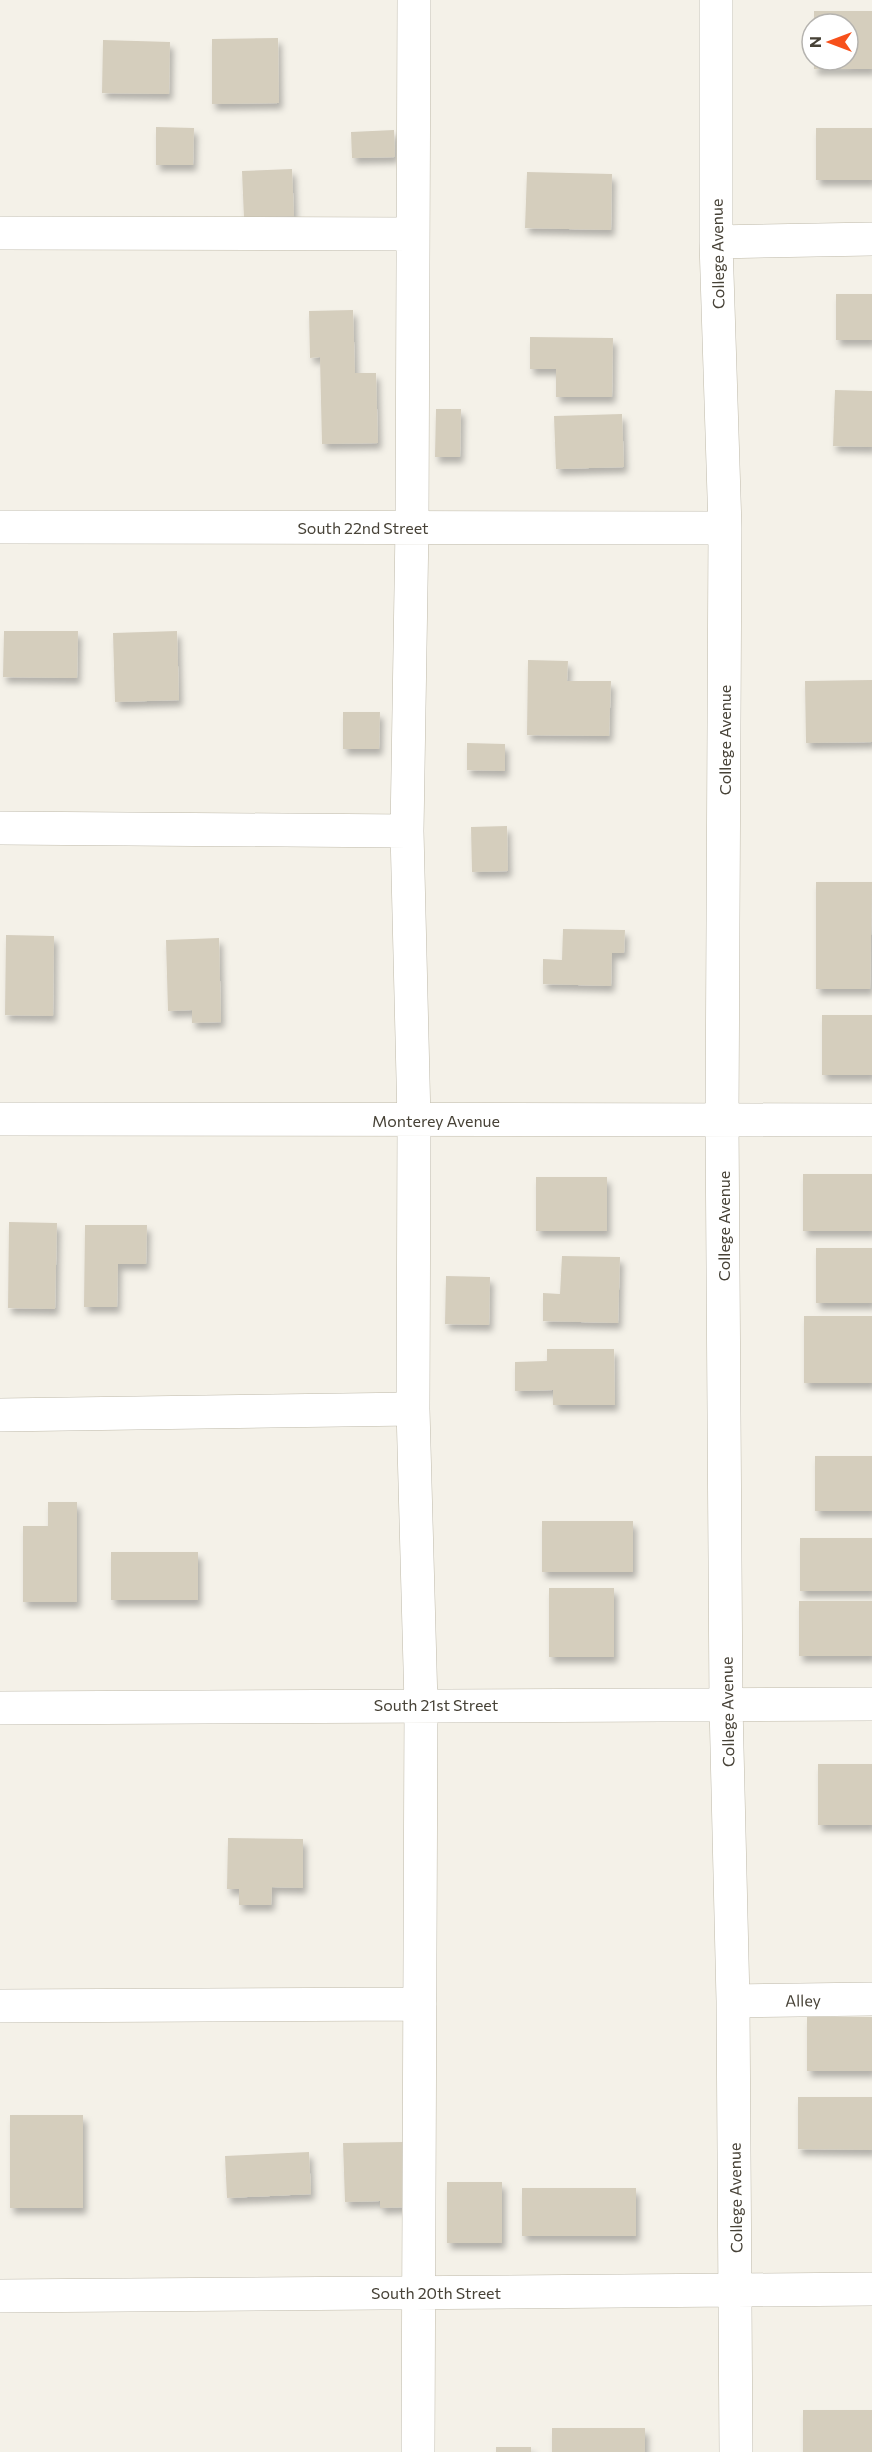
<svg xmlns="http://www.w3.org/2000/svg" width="872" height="2452" font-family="Commissioner,sans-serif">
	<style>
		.building { fill: #d5cebd; filter: url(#shadow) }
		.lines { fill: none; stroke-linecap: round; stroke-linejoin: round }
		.minor-casing { stroke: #bfbaaa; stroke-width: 34 }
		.minor { stroke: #fff; stroke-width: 33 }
		.labels { text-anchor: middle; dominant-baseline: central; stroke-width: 4.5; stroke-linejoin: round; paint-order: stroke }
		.street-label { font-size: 16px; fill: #474237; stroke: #fff }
	</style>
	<defs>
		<filter id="shadow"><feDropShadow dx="3.5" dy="6" stdDeviation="3" flood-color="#0004"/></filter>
	</defs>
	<rect width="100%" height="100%" fill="#f4f1e8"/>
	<path class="building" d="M 814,11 L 872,11 L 872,69 L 814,69 L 814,60 L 848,60 L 848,24 L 814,24 Z
		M 278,38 L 279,103 L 212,104 L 212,39 Z
		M 103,40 L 170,42 L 169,94 L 102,93 Z
		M 156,127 L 194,128 L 193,165 L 156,165 Z
		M 816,128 L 872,128 L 872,180 L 816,180 Z
		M 394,130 L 395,157 L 352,158 L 351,132 Z
		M 292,169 L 294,216 L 244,218 L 242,171 Z
		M 527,172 L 612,174 L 611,230 L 525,228 Z
		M 836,294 L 872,294 L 872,340 L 836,340 Z
		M 353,310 L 355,373 L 376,373 L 378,443 L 322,444 L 320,357 L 310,358 L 309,311 Z
		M 530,337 L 613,338 L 612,397 L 556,397 L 556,369 L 530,369 Z
		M 835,390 L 872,391 L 872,447 L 833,446 Z
		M 436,409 L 461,409 L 460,457 L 435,457 Z
		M 622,414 L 624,467 L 556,469 L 554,416 Z
		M 4,631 L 78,631 L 77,678 L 3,677 Z
		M 177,631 L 179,700 L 115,702 L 113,633 Z
		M 528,660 L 568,661 L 567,681 L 611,681 L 609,736 L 527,735 Z
		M 872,680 L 872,742 L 806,743 L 805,681 Z
		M 343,712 L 380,712 L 379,749 L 343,749 Z
		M 467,743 L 505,744 L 505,771 L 467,770 Z
		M 507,826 L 508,871 L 472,872 L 471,827 Z
		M 816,882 L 872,882 L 870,989 L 816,989 Z
		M 563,929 L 625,930 L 624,953 L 612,953 L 611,986 L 543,984 L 543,959 L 562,960 Z
		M 6,935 L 54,936 L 53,1016 L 5,1015 Z
		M 219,938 L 221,1022 L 192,1023 L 192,1010 L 168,1011 L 166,940 Z
		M 822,1015 L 872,1015 L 872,1075 L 822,1075 Z
		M 803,1174 L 872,1174 L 872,1231 L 803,1231 Z
		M 536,1177 L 607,1177 L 607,1231 L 536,1231 Z
		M 9,1222 L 57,1223 L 55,1309 L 8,1308 Z
		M 85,1225 L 147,1225 L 146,1264 L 118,1264 L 117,1307 L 84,1307 Z
		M 816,1248 L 872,1248 L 872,1303 L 816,1303 Z
		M 562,1256 L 620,1257 L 618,1323 L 543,1321 L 543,1293 L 560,1294 Z
		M 446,1276 L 490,1277 L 489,1325 L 445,1324 Z
		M 804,1316 L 872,1316 L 872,1383 L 804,1383 Z
		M 547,1349 L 614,1349 L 615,1405 L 553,1405 L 553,1390 L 515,1391 L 515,1362 L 547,1361 Z
		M 815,1456 L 872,1456 L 872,1511 L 815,1511 Z
		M 48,1502 L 77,1502 L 77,1602 L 23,1602 L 23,1526 L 48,1526 Z
		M 542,1521 L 633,1521 L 633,1572 L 542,1572 Z
		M 800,1538 L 872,1538 L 872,1591 L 800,1591 Z
		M 111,1552 L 198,1552 L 198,1600 L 111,1600 Z
		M 549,1588 L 614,1588 L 614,1657 L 549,1657 Z
		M 799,1601 L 872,1601 L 872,1656 L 799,1656 Z
		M 818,1764 L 872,1764 L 872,1825 L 818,1825 Z
		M 228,1838 L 303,1839 L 303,1888 L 272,1887 L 271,1905 L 239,1905 L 239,1889 L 227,1889 Z
		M 807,2017 L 872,2017 L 872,2071 L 807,2071 Z
		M 798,2097 L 872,2097 L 872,2150 L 798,2149 Z
		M 10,2115 L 83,2115 L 83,2208 L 10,2208 Z
		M 405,2142 L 407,2207 L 380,2208 L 380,2201 L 345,2202 L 343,2143 Z
		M 309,2152 L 311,2194 L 227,2198 L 225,2156 Z
		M 447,2182 L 502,2182 L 502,2243 L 447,2243 Z
		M 522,2188 L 636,2188 L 636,2236 L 522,2236 Z
		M 803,2410 L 872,2410 L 872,2452 L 803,2452 Z
		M 552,2428 L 645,2428 L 645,2452 L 552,2452 Z
		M 496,2447 L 531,2447 L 531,2452 L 496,2452 Z"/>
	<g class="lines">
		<defs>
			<path id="minor" d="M 414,0 L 412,527 L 407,831 L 414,1120 L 413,1409 L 421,1704 L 418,2452
				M 716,0 L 716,242 L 725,528 L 722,1121 L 726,1705 L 733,2001 L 736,2452
				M 0,233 L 413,234
				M 716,242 L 872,239
				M 0,527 L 725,528
				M 0,828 L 407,831
				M 0,1119 L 872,1120
				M 0,1415 L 413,1409
				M 0,1708 L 872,1704
				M 733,2001 L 872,1999
				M 0,2006 L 420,2004
				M 0,2296 L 872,2289"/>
		</defs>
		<use href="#minor" class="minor-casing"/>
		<use href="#minor" class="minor"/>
	</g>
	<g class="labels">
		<g class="street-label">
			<text transform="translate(717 254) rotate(-91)">College Avenue</text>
			<text x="363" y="527">South 22nd Street</text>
			<text transform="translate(724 740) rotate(-90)">College Avenue</text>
			<text x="436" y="1120">Monterey Avenue</text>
			<text transform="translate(723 1226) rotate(-90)">College Avenue</text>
			<text x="436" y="1704">South 21st Street</text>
			<text transform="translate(727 1712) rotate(-91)">College Avenue</text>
			<text transform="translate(803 2000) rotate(-1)">Alley</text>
			<text transform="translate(735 2198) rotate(-91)">College Avenue</text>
			<text x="436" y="2292">South 20th Street</text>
		</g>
	</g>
	<g transform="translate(830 42) rotate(270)"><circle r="28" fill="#ffffff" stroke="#b5b3af" stroke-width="1.5"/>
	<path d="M0-4.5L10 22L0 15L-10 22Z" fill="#f7501b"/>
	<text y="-9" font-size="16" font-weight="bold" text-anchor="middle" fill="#474237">N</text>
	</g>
</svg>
